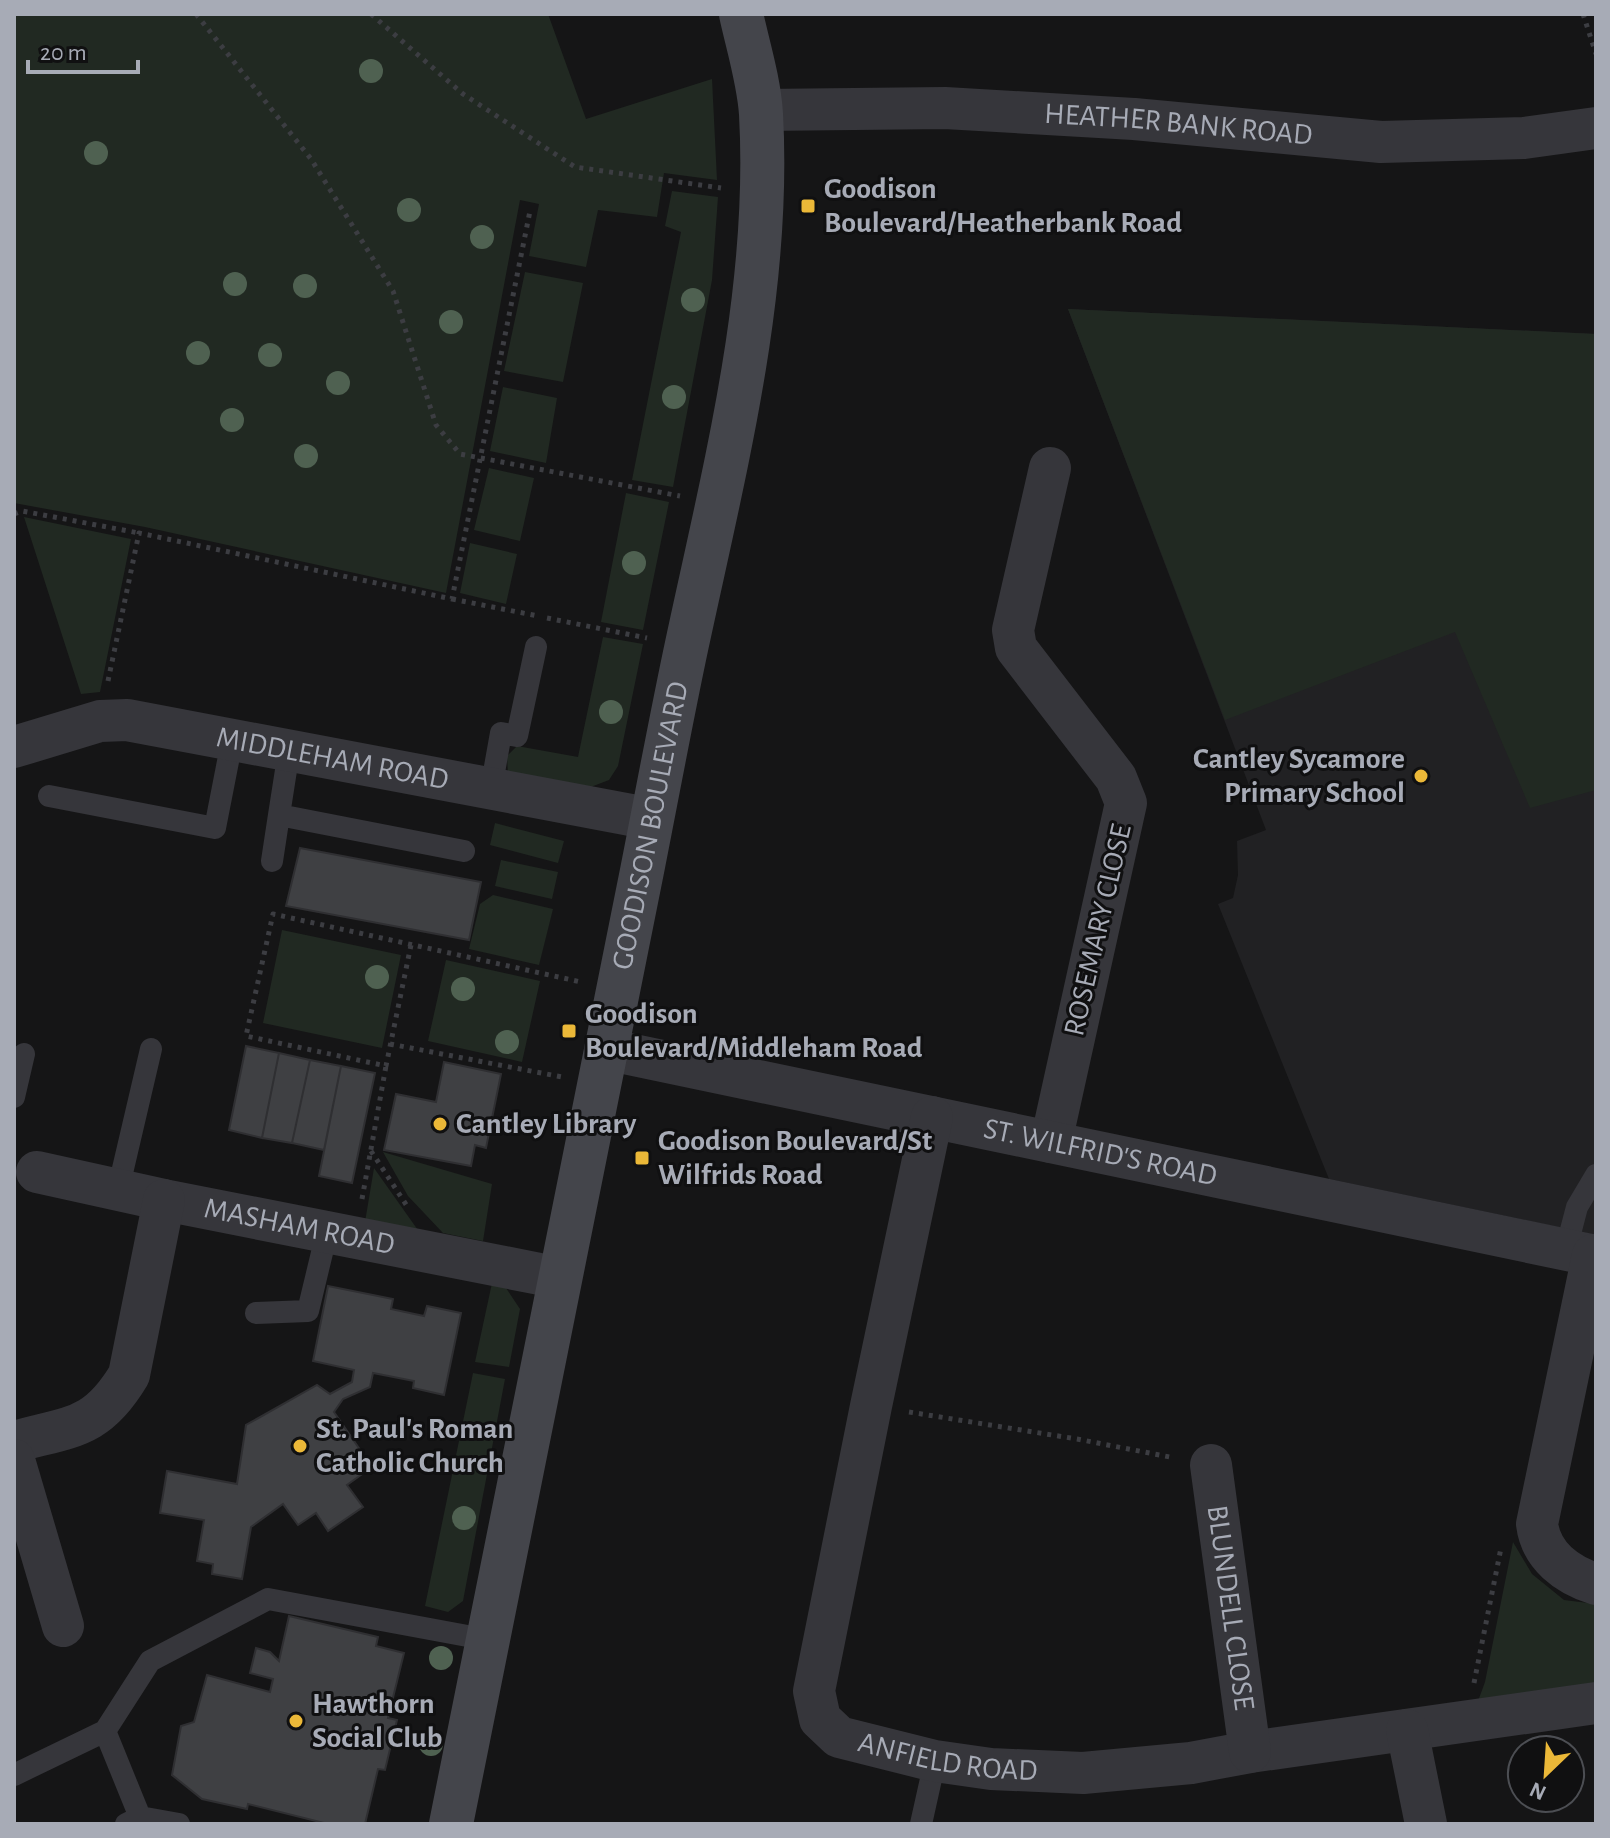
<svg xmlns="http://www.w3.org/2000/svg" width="1610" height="1838" font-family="'Alegreya Sans',sans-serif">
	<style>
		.built { fill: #212123 }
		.green { fill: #212922 }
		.building { fill: #3f4043; stroke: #2f2f32; stroke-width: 2 }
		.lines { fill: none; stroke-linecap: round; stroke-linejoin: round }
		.path { stroke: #3c3d42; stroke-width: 5; stroke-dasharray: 4 6; stroke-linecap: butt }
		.lane { stroke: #36363b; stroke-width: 22 }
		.street { stroke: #36363b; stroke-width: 42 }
		.secondary { stroke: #44454b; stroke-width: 44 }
		.tree { fill: #4f6151 }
		.poi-dot { fill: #ebb838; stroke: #101011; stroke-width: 3 }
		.labels { text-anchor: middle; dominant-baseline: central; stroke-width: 6; stroke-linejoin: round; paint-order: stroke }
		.street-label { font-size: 30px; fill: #a7abb6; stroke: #101011 }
		.poi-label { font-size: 30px; font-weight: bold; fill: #a7abb6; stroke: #101011; text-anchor: start }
	</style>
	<rect width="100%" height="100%" fill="#151516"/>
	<path class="built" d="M 1068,309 L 1596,334 L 1596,1235 L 1329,1179 L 1218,904 L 1233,898 L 1238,875 L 1237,841 L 1266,830 Z"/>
	<path class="green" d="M 14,14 L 548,14 L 586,119 L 712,79 L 717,180 L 664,173 L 657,217 L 598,210 L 586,267 L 529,256 L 539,204 L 520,200 L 446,593 L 145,527 L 14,503 Z
		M 672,191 L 718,197 L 712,280 L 673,487 L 632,480 L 681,232 L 665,226 Z
		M 525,272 L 583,283 L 563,382 L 504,371 Z
		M 1068,309 L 1596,334 L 1596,790 L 1530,808 L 1455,632 L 1225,720 Z
		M 503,387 L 557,398 L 546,463 L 490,451 Z
		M 489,468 L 534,478 L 520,541 L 474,530 Z
		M 626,493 L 669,502 L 643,630 L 601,622 Z
		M 24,517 L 131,539 L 100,692 L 81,694 Z
		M 470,543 L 517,554 L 506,604 L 460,593 Z
		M 603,637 L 643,644 L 618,766 L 609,780 L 588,788 L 508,775 L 507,756 L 517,746 L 578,757 Z
		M 495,823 L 564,841 L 558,863 L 490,845 Z
		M 501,860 L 558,872 L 552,899 L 495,886 Z
		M 493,895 L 553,909 L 539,965 L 469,949 L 480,904 Z
		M 282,930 L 401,955 L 382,1048 L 263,1023 Z
		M 446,960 L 540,981 L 522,1062 L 428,1041 Z
		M 383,1152 L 492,1184 L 483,1241 L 443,1233 L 408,1196 Z
		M 374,1168 L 420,1233 L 365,1222 Z
		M 492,1283 L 506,1288 L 520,1309 L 509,1367 L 475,1362 Z
		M 473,1373 L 505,1379 L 463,1601 L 448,1612 L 425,1606 Z
		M 1513,1542 L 1532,1574 L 1564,1600 L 1596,1604 L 1596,1689 L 1474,1712 L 1485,1682 Z"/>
	<path class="building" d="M 300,848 L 481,882 L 469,940 L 286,906 Z
		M 246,1046 L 279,1053 L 262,1138 L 229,1130 Z
		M 279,1053 L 310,1060 L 292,1143 L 262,1138 Z
		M 310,1060 L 341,1066 L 324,1150 L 292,1143 Z
		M 444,1062 L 501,1074 L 486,1148 L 475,1145 L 471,1166 L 384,1150 L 396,1094 L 436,1102 Z
		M 341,1066 L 375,1073 L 352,1183 L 319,1176 Z
		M 328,1286 L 393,1299 L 391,1309 L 424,1316 L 427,1306 L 461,1313 L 444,1395 L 413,1388 L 414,1381 L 373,1373 L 370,1387 L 343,1399 L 334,1412 L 372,1467 L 347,1485 L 363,1507 L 328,1531 L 316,1513 L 298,1525 L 283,1504 L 251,1527 L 242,1579 L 212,1574 L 213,1564 L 197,1561 L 204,1520 L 160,1513 L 167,1471 L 237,1484 L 246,1425 L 317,1385 L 330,1394 L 352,1382 L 354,1370 L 313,1361 Z
		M 289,1616 L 378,1637 L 376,1646 L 404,1653 L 388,1718 L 397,1720 L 385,1770 L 378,1769 L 365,1824 L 328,1824 L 248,1804 L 247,1809 L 202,1799 L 172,1775 L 181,1726 L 194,1722 L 207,1675 L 270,1692 L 273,1679 L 250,1673 L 256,1648 L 270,1652 L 279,1661 Z"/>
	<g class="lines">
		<path class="path" d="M 196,14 L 311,159 L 393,291 L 436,425 L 460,454 L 680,496
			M 371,14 L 463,94 L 575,167 L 721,188
			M 1583,14 L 1596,54
			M 14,514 L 22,511 L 139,533
			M 452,599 L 538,616
			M 547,618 L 647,638
			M 108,681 L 139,533 L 452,599 L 530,211
			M 411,945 L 386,1066 L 246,1036 L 273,914 L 581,982
			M 390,1044 L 562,1077
			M 371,1151 L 407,1206
			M 362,1199 L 386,1066
			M 909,1412 L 1077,1439 L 1175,1458
			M 1474,1683 L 1501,1548"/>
		<path class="lane" d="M 289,751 L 279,815 L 464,851
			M 491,789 L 501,733 L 517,736 L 536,647
			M 49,796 L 215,828 L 232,741
			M 272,861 L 279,815
			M 14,1097 L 24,1054
			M 118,1190 L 151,1049
			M 1566,1249 L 1577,1207 L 1596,1175
			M 256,1313 L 308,1311 L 327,1232
			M 14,1775 L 105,1731
			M 140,1817 L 179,1824
			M 126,1824 L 140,1817 L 105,1731 L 150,1661 L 268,1599 L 489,1640
			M 921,1824 L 935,1761"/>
		<g class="street">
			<path id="s1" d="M 761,110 L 945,108 L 1134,119 L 1381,142 L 1524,138 L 1596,128"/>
			<path d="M 1050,468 L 1013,630 L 1016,648 L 1116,778 L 1126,803 L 1051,1142"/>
			<path id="s2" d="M 14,747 L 100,721 L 127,720 L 652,819"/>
			<path id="s3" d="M 605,1049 L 1596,1256"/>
			<path id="s4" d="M 932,1117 L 871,1406 L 814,1691 L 820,1719 L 839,1737 L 935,1761 L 991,1769 L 1083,1773 L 1191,1763 L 1250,1752 L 1596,1703"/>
			<path id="s5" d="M 37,1172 L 164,1200 L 560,1278"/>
			<path d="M 1593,1255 L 1537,1524 C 1541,1556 1567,1575 1596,1584"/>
			<path d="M 14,1442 C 71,1426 96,1430 129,1375 L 164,1200"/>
			<path d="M 14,1460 L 63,1626"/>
			<path id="s6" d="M 1211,1465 L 1250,1752"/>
			<path d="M 1407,1730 L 1426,1824"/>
		</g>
		<path class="secondary" id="s7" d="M 451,1824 C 516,1507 577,1188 642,871 C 657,795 671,719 687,644 C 724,471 771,293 761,114 C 759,81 748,46 741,14"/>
	</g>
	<g class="tree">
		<circle cx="371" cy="71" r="12"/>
		<circle cx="96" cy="153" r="12"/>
		<circle cx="409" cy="210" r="12"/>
		<circle cx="482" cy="237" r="12"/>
		<circle cx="235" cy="284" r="12"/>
		<circle cx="305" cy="286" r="12"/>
		<circle cx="693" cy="300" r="12"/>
		<circle cx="451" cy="322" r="12"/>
		<circle cx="198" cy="353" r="12"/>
		<circle cx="270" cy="355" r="12"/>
		<circle cx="338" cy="383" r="12"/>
		<circle cx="674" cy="397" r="12"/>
		<circle cx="232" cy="420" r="12"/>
		<circle cx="306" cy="456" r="12"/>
		<circle cx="634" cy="563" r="12"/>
		<circle cx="611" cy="712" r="12"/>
		<circle cx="377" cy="977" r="12"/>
		<circle cx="463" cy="989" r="12"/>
		<circle cx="507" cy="1042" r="12"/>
		<circle cx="464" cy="1518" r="12"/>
		<circle cx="441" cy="1658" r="12"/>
		<circle cx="431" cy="1744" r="12"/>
	</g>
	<g class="poi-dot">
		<rect x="800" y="198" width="16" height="16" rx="4"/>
		<circle cx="1421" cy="776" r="8"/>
		<rect x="561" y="1023" width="16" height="16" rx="4"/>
		<circle cx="440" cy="1124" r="8"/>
		<rect x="634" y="1150" width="16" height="16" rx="4"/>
		<circle cx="300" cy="1446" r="8"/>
		<circle cx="296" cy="1721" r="8"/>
	</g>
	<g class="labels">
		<g class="street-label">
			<text stroke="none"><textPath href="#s1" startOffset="418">HEATHER BANK ROAD</textPath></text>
			<text stroke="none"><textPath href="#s2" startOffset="326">MIDDLEHAM ROAD</textPath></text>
			<text stroke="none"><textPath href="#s7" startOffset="1018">GOODISON BOULEVARD</textPath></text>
			<text transform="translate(1098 930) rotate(-77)">ROSEMARY CLOSE</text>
			<text stroke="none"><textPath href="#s3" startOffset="506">ST. WILFRID'S ROAD</textPath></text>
			<text stroke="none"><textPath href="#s5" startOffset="268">MASHAM ROAD</textPath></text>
			<text stroke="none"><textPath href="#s6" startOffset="144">BLUNDELL CLOSE</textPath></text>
			<text stroke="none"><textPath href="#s4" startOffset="752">ANFIELD ROAD</textPath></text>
		</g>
		<g class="poi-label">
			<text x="824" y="189">Goodison<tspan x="824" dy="34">Boulevard/Heatherbank Road</tspan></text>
			<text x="1405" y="759" text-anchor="end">Cantley Sycamore<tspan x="1405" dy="34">Primary School</tspan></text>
			<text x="585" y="1014">Goodison<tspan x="585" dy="34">Boulevard/Middleham Road</tspan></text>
			<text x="456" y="1124">Cantley Library</text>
			<text x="658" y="1141">Goodison Boulevard/St<tspan x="658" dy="34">Wilfrids Road</tspan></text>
			<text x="316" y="1429">St. Paul's Roman<tspan x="316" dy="34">Catholic Church</tspan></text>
			<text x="312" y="1704">Hawthorn<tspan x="312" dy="34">Social Club</tspan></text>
		</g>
	</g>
	<rect width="1610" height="1838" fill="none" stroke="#a7abb6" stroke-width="32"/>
	<g transform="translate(1546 1774) rotate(205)"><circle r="38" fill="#101011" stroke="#4c4e53" stroke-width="2"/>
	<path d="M0-6L14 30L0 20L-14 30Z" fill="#ebb838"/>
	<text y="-12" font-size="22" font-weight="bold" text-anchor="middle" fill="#a7abb6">N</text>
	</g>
	<path d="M28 60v12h110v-12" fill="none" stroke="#a7abb6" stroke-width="4"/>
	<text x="40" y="60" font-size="24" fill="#a7abb6" stroke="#101011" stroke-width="6" paint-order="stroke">20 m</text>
</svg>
